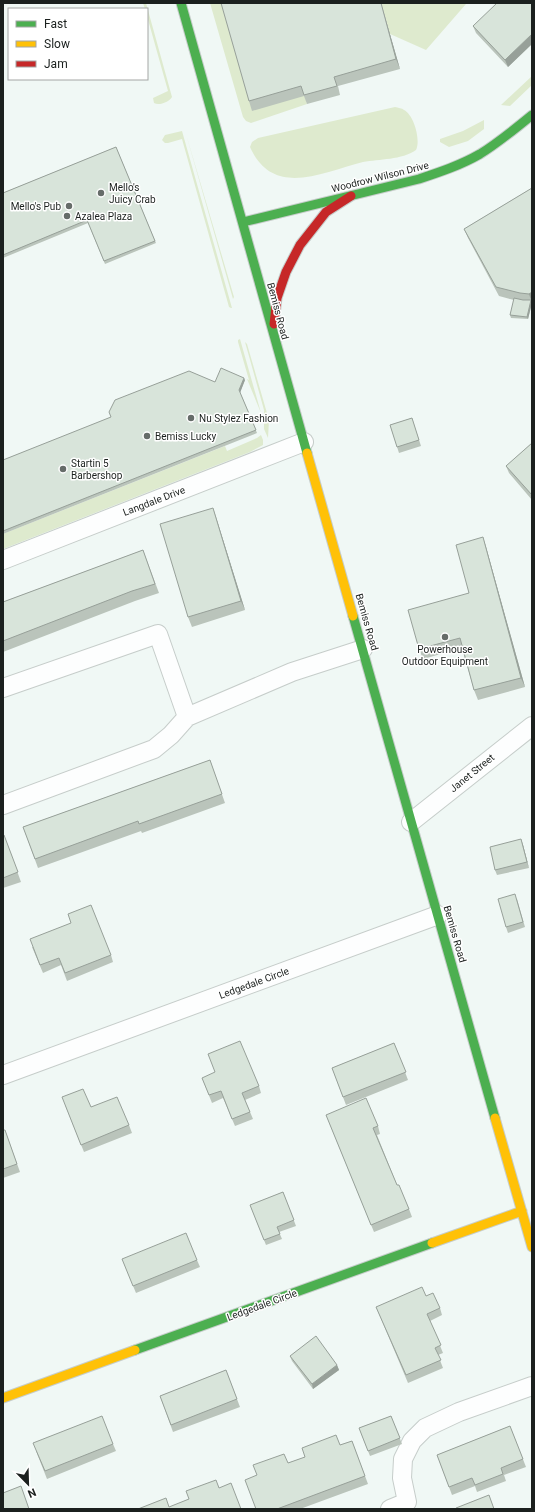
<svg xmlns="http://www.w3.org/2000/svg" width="535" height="1512" font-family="Roboto,sans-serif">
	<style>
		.green { fill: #deeace }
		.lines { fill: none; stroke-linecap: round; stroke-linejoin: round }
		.street-casing { stroke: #c6cdca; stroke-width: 20 }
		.fast-casing { stroke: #c6cdca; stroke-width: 11 }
		.slow-casing { stroke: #c6cdca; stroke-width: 11 }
		.jam-casing { stroke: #c6cdca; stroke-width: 11 }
		.street { stroke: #fdfefe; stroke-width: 18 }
		.fast { stroke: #4caf50; stroke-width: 9 }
		.slow { stroke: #ffc107; stroke-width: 9 }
		.jam { stroke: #c62828; stroke-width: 9 }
		.wall { fill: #bac4bb }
		.shaded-wall { fill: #97a099 }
		.building { fill: #d8e4da; stroke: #97a099 }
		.poi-dot { fill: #666c69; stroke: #fff; stroke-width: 1.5 }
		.labels { text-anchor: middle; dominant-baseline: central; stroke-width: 3; stroke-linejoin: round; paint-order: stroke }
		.street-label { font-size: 10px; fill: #1b201e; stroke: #fff }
		.poi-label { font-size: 10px; fill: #1b201e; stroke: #fff; text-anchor: start }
	</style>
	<rect width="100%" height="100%" fill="#f0f8f5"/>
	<path class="green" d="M 143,3 L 146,3 L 172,97 C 169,102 159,106 154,103 L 153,98 L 168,91 L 147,16 L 147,9 L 145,9 Z
		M 210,3 L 222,3 L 305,96 L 307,104 L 251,123 L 246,121 L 243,117 Z
		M 381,3 L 465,3 L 466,4 L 426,50 L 390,34 Z
		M 532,76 L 532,85 L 510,106 L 501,105 Z
		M 395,107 C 398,108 402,108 404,110 C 414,115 421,140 416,150 C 402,160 379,159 363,162 C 323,172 273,199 250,147 L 252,142 L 258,138 Z
		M 484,120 L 484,129 L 468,141 L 449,147 L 440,142 L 440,139 L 463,131 Z
		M 182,131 L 232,308 L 231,308 L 229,307 L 182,139 L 168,143 L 165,143 L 162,140 L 165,135 Z
		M 186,134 L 234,297 L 233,299 Z
		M 240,339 L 261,413 L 247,379 L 249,380 L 238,342 L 238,340 Z
		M 245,342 L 247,344 L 269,420 L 268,438 L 264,429 L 264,410 Z
		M 261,435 L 263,440 L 263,445 L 250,452 L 3,549 L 3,534 L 225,446 L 227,451 L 257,438 Z"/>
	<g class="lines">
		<defs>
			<path id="street" d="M 3,560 L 304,442
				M 3,688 L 158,634 L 187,717
				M 3,805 L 154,749 L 171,735 L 187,717 L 292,672 L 363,649
				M 411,822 L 532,726
				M 3,1075 L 438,915
				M 390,1509 L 407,1502 L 402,1478 L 403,1459 L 412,1441 L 425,1428 L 459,1412 L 532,1386"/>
			<path id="fast" d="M 181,3 L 307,453
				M 243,222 L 419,179 C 440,172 461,165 480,154 C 498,143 515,129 532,115
				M 353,616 L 495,1118
				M 135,1350 L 432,1243"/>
			<path id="slow" d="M 307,453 L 353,616
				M 495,1118 L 532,1247
				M 432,1243 L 522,1211
				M 3,1398 L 135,1350"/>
			<path id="jam" d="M 274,324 L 277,298 L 286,272 L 300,245 L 326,212 L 351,196"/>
		</defs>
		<use href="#street" class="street-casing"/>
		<use href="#fast" class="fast-casing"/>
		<use href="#slow" class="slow-casing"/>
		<use href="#jam" class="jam-casing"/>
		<use href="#street" class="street"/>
		<use href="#fast" class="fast"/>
		<use href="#slow" class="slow"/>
		<use href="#jam" class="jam"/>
	</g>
	<path class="wall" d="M 381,3 L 400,69 L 338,86 L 340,95 L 307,104 L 304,96 L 252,111 L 249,101 Z
		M 532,3 L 532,44 L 508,67 L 476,33 L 473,26 Z
		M 116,147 L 156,243 L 105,264 L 88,223 L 3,258 L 3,193 Z
		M 532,188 L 532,303 L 528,319 L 511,318 L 510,315 L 514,300 L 499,296 L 468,238 L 464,229 Z
		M 245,380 L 240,392 L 257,433 L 3,534 L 3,460 L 215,382 Z
		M 412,418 L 421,446 L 399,453 L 390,425 Z
		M 532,443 L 532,500 L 509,473 L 506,466 Z
		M 213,508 L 245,610 L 192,627 L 188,617 Z
		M 483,537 L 486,547 L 525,687 L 478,700 L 474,690 L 462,648 L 423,659 L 419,649 L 469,593 Z
		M 143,550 L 159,593 L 135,601 L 3,652 L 3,602 Z
		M 210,760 L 225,803 L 142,833 L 141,831 L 38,868 L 23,827 Z
		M 4,835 L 21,882 L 3,888 L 3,836 Z
		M 521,839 L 523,845 L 529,868 L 497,875 L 495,870 Z
		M 517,899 L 525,927 L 508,933 L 506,927 Z
		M 32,947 L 111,955 L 113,962 L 67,981 L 61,965 L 43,973 Z
		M 394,1043 L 408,1080 L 346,1105 L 332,1068 Z
		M 202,1078 L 259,1086 L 261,1093 L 245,1100 L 253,1119 L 235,1126 L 223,1098 L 212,1103 Z
		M 65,1105 L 129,1125 L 132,1133 L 84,1152 Z
		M 326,1115 L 378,1126 L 380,1134 L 377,1135 L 397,1185 L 409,1209 L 412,1217 L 374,1232 Z
		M 3,1130 L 5,1130 L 20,1172 L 3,1178 Z
		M 283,1192 L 296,1226 L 279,1232 L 282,1239 L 266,1245 L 250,1205 Z
		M 122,1259 L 197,1260 L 200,1267 L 136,1293 Z
		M 426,1296 L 440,1308 L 442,1315 L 430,1321 L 443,1353 L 438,1355 L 443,1368 L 408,1383 L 376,1307 Z
		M 290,1356 L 337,1365 L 339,1370 L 313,1389 L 292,1361 Z
		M 226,1370 L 240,1407 L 173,1432 L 160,1396 Z
		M 391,1416 L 402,1444 L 370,1456 L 359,1428 Z
		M 510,1426 L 526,1467 L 504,1475 L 506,1481 L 477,1492 L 475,1486 L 452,1495 L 437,1455 Z
		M 352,1441 L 368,1484 L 300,1509 L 256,1509 L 288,1463 Z
		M 113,1444 L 116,1451 L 47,1479 L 36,1451 Z"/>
	<path class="shaded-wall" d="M 381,3 L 400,69 L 396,59 Z
		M 532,34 L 532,44 L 508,67 L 505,60 Z
		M 532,292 L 532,303 L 528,319 L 527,317 L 531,300 L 529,294 Z
		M 244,378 L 245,380 L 240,393 L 239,390 Z
		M 213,508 L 216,517 L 245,610 L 241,601 Z
		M 483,537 L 486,547 L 525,687 L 521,678 Z
		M 521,839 L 523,845 L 529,868 L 527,862 Z
		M 337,1365 L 339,1370 L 313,1389 L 312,1384 Z"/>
	<path class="building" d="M 221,3 L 381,3 L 396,59 L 334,77 L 337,86 L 304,95 L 301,86 L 249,101 Z
		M 497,3 L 532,3 L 532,34 L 505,60 L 473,26 Z
		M 116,147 L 155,241 L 104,261 L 87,220 L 3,255 L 3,193 Z
		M 532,188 L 532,292 L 529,294 L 520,293 L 496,287 L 464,229 Z
		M 514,298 L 523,300 L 531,300 L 527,317 L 510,315 Z
		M 221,368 L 244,378 L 239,390 L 256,430 L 3,531 L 3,460 L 111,417 L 109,412 L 115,400 L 189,371 L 215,382 Z
		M 412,418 L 419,440 L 397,447 L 390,425 Z
		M 532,443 L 532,495 L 506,466 Z
		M 213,508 L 241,601 L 188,617 L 160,524 Z
		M 483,537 L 521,678 L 474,690 L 460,638 L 419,649 L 408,610 L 469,593 L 456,545 Z
		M 143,550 L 155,584 L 132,591 L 3,641 L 3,602 Z
		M 210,760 L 222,794 L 139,824 L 138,821 L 35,859 L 23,827 Z
		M 4,835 L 18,872 L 3,878 L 3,836 Z
		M 521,839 L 527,862 L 495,870 L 490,847 Z
		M 515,894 L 523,922 L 506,927 L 498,899 Z
		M 91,905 L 111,955 L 65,973 L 59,958 L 40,965 L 30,939 L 71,923 L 68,914 Z
		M 240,1041 L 259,1086 L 242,1093 L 250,1112 L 232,1119 L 221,1091 L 209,1095 L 202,1078 L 215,1072 L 208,1054 Z
		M 394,1043 L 406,1072 L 343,1097 L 332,1068 Z
		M 83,1089 L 91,1107 L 117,1097 L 129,1125 L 81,1145 L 62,1097 Z
		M 366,1098 L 378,1126 L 373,1128 L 397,1185 L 399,1185 L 409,1209 L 371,1225 L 326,1115 Z
		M 3,1130 L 5,1130 L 17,1164 L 3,1169 Z
		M 283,1192 L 294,1220 L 277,1227 L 280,1234 L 264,1240 L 250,1205 Z
		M 186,1233 L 197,1260 L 133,1286 L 122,1259 Z
		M 422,1287 L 426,1296 L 433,1293 L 440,1308 L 427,1314 L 441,1345 L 435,1348 L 441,1360 L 406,1375 L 376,1307 Z
		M 316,1336 L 337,1365 L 312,1384 L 290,1356 Z
		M 226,1370 L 237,1399 L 171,1425 L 160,1396 Z
		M 102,1416 L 113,1444 L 45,1471 L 33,1443 Z
		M 391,1416 L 400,1438 L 368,1451 L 359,1428 Z
		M 510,1426 L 523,1459 L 501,1468 L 503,1474 L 475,1485 L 472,1478 L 449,1487 L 437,1455 Z
		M 336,1435 L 340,1445 L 352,1441 L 365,1476 L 277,1509 L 256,1509 L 245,1480 L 257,1475 L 253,1465 L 284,1454 L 288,1463 L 305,1457 L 302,1448 Z
		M 216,1480 L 219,1488 L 231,1483 L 241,1509 L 138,1509 L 166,1498 L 169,1507 L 189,1499 L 186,1491 Z
		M 21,1486 L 29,1509 L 3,1509 L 3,1493 Z
		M 489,1495 L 494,1509 L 456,1509 L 456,1508 Z"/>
	<g class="poi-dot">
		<circle cx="101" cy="193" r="4"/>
		<circle cx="69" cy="206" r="4"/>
		<circle cx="67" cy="216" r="4"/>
		<circle cx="191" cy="418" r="4"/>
		<circle cx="147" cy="436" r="4"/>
		<circle cx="63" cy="469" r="4"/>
		<circle cx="445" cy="637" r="4"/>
	</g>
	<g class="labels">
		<g class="street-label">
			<text transform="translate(380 177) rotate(-14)">Woodrow Wilson Drive</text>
			<text transform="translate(278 311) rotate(75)">Bemiss Road</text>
			<text transform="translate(154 501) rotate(-21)">Langdale Drive</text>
			<text transform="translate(367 622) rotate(74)">Bemiss Road</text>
			<text transform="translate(472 773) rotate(-39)">Janet Street</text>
			<text transform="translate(455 934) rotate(74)">Bemiss Road</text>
			<text transform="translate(254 983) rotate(-20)">Ledgedale Circle</text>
			<text transform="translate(262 1305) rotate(-20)">Ledgedale Circle</text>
		</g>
		<g class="poi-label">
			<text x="109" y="187">Mello's<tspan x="109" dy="12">Juicy Crab</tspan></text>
			<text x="61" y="206" text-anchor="end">Mello's Pub</text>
			<text x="75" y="216">Azalea Plaza</text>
			<text x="199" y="418">Nu Stylez Fashion</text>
			<text x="155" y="436">Bemiss Lucky</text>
			<text x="71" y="463">Startin 5<tspan x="71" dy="12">Barbershop</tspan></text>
			<text x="445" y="649" text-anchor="middle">Powerhouse<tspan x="445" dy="12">Outdoor Equipment</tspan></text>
		</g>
	</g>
	<rect width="535" height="1512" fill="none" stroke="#1b201e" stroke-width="8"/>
	<rect x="8" y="8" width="140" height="72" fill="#ffffff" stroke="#a4a6a5"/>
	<rect x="16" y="21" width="20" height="6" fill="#4caf50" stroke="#a4a6a5"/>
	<text x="44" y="28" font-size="12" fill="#1b201e">Fast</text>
	<rect x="16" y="41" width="20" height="6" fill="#ffc107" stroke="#a4a6a5"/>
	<text x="44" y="48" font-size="12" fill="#1b201e">Slow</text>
	<rect x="16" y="61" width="20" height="6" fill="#c62828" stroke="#a4a6a5"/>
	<text x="44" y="68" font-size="12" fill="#1b201e">Jam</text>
	<g transform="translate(28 1484) rotate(157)" stroke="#ffffff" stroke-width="3" paint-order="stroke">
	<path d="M0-3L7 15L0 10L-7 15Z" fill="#1b201e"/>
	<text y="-6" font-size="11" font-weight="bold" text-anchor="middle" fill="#1b201e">N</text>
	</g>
</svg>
